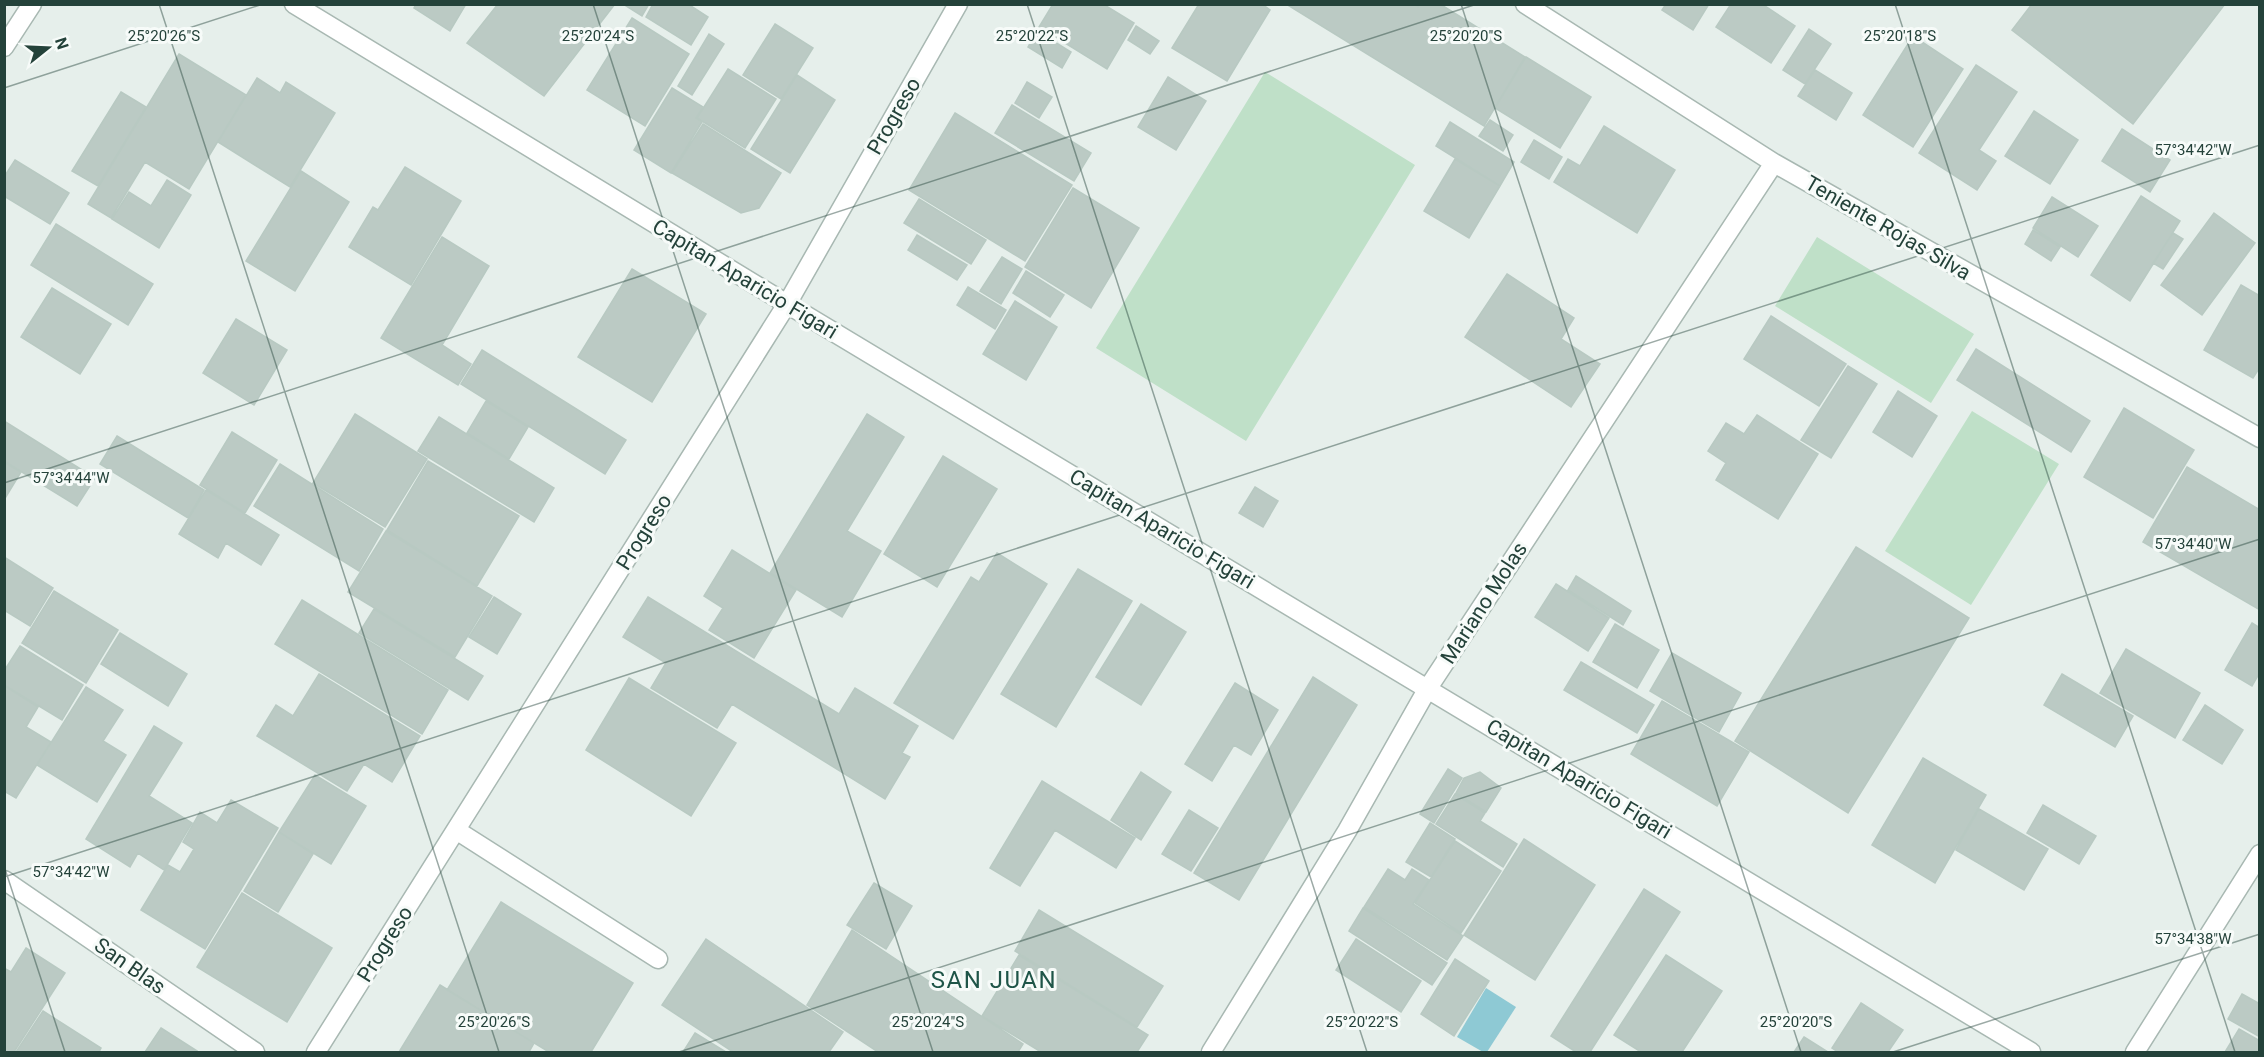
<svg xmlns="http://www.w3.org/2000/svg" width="2264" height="1057" font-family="Roboto,sans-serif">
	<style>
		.green { fill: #bfe0c8 }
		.water { fill: #8ec9d4 }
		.building { fill: #bbcac4; stroke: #b8c9c2; stroke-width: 1.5 }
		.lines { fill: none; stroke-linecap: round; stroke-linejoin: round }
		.minor-casing { stroke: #a8b8b2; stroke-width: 21 }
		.minor { stroke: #fff; stroke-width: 18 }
		.ticks { fill: none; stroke: #24423a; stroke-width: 1.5; stroke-opacity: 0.45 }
		.labels { text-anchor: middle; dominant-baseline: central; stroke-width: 6; stroke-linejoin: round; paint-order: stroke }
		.street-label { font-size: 21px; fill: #24423a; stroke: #f7fbf9 }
		.quarter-label { font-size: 24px; letter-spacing: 1.5px; fill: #1f5548; stroke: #f7fbf9 }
		.ticks-label { font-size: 15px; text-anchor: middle; fill: #24423a; stroke: #f7fbf9; stroke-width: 6; stroke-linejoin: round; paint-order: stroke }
	</style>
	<rect width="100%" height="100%" fill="#e6efeb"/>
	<path class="green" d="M 1265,72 L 1415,165 L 1246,441 L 1096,348 Z
		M 1817,237 L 1974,334 L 1931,403 L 1775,306 Z
		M 1972,411 L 2059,464 L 1971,605 L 1885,551 Z"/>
	<path class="water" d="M 1486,988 L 1516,1007 L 1487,1052 L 1483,1052 L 1457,1037 Z"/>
	<path class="building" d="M 416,4 L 466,4 L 450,31 L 414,8 Z
		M 498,4 L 615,4 L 544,96 L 467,43 Z
		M 623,4 L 649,4 L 642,16 Z
		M 653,4 L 688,4 L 708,17 L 691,45 L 646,17 Z
		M 1053,4 L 1103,4 L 1134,23 L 1107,69 L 1039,27 Z
		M 1199,4 L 1262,4 L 1270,10 L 1227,81 L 1172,48 Z
		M 1286,4 L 1414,4 L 1418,7 L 1420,4 L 1440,4 L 1525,57 L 1484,126 Z
		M 1666,4 L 1709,4 L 1693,30 L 1662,10 Z
		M 1731,4 L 1762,4 L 1795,26 L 1771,63 L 1716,27 Z
		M 2032,4 L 2225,4 L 2133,124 L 2012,30 Z
		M 632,18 L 689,54 L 645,126 L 587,90 Z
		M 775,24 L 813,48 L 781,99 L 743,75 Z
		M 1136,26 L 1159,41 L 1150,54 L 1128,40 Z
		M 1809,29 L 1831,44 L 1805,84 L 1783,70 Z
		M 1037,31 L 1071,52 L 1062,68 L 1028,47 Z
		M 709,34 L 724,44 L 692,95 L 678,86 Z
		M 1913,36 L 1963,69 L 1913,147 L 1863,115 Z
		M 179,54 L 246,95 L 189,189 L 145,162 L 111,218 L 88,204 Z
		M 1526,57 L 1591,97 L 1560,148 L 1495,108 Z
		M 1976,65 L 2017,92 L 1979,150 L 1996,161 L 1977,190 L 1919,153 Z
		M 728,69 L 776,99 L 745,148 L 697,118 Z
		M 1815,70 L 1852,93 L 1836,120 L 1798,96 Z
		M 797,75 L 835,100 L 790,173 L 751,149 Z
		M 1168,77 L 1206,101 L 1176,150 L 1138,127 Z
		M 257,78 L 280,93 L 286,82 L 335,113 L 290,187 L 218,142 Z
		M 1027,82 L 1052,97 L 1039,118 L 1015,103 Z
		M 672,88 L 703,107 L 696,118 L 702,122 L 671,173 L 634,150 Z
		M 121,92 L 146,107 L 98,186 L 72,171 Z
		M 1012,105 L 1091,153 L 1074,181 L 995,133 Z
		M 2034,111 L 2078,140 L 2050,184 L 2005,156 Z
		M 955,113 L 1072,185 L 1025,261 L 909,190 Z
		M 1490,120 L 1513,135 L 1503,151 L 1479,136 Z
		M 1450,122 L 1514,162 L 1500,186 L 1436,146 Z
		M 703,124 L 781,173 L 759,208 L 741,213 L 672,173 Z
		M 1604,126 L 1675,170 L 1637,233 L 1554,182 L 1568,159 L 1580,166 Z
		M 2122,129 L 2170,160 L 2150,192 L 2102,161 Z
		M 1534,140 L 1562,157 L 1549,179 L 1521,162 Z
		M 1455,159 L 1500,186 L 1469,238 L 1424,211 Z
		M 15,160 L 69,193 L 50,224 L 4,196 L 4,177 Z
		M 405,167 L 461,201 L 411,285 L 349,247 L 373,207 L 378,210 Z
		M 301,171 L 349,202 L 295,291 L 246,261 Z
		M 167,180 L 191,195 L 159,248 L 112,219 L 129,192 L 151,206 Z
		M 1073,188 L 1139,228 L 1091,308 L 1025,267 Z
		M 2141,196 L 2180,221 L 2130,301 L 2091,275 Z
		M 2052,197 L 2098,226 L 2078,257 L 2033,228 Z
		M 919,199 L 986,240 L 971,264 L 904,223 Z
		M 2214,213 L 2255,243 L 2202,315 L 2161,285 Z
		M 56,224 L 153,284 L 128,325 L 31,265 Z
		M 2033,230 L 2060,247 L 2051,261 L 2025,244 Z
		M 2173,233 L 2183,239 L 2163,269 L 2153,263 Z
		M 917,235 L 967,265 L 957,280 L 908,250 Z
		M 442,237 L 489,266 L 442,345 L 471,364 L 458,385 L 381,338 Z
		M 1002,257 L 1022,269 L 1001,304 L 980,291 Z
		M 632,269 L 706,314 L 652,402 L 578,357 Z
		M 1026,271 L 1064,295 L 1050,317 L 1013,293 Z
		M 1507,274 L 1574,318 L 1561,339 L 1600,364 L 1571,407 L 1465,337 Z
		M 2241,285 L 2260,296 L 2260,367 L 2253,378 L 2204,350 Z
		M 968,287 L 1006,310 L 995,329 L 957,305 Z
		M 52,288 L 111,324 L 80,374 L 21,337 Z
		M 1015,301 L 1057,327 L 1026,380 L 983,354 Z
		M 1771,316 L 1846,364 L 1819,406 L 1744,359 Z
		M 236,319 L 287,350 L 254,405 L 203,373 Z
		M 1976,349 L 2090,421 L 2071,452 L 1957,380 Z
		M 482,350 L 626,440 L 605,474 L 461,384 Z
		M 1848,366 L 1877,384 L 1831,458 L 1801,440 Z
		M 1898,391 L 1937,416 L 1912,457 L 1873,432 Z
		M 486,401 L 528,427 L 509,459 L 467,433 Z
		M 2124,408 L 2194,450 L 2153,518 L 2084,477 Z
		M 355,414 L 427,459 L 385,527 L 313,483 Z
		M 867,414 L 904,437 L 847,531 L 881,551 L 842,617 L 770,573 Z
		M 1757,415 L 1818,454 L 1778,519 L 1716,480 L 1726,463 L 1708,451 L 1726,423 L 1744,434 Z
		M 439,417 L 554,488 L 534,522 L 418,451 Z
		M 4,421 L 95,478 L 77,506 L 4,461 Z
		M 232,432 L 277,460 L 245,513 L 200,485 Z
		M 117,436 L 204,490 L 188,518 L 100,464 Z
		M 943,456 L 997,489 L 937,587 L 884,554 Z
		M 428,461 L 519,516 L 477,586 L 387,530 Z
		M 4,462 L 21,472 L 4,500 Z
		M 280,464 L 383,529 L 359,571 L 254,506 Z
		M 2187,467 L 2260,510 L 2260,610 L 2143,542 Z
		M 1255,487 L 1278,501 L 1263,527 L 1239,513 Z
		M 206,490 L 279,535 L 261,565 L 226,543 L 218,558 L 179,534 Z
		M 386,531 L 492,596 L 455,657 L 348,592 Z
		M 1856,547 L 1969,618 L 1848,813 L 1735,741 Z
		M 732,550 L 796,590 L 754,658 L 709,630 L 723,608 L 704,596 Z
		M 997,553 L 1047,584 L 953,739 L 894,703 L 971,577 L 979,582 Z
		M 4,557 L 53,588 L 30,626 L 4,610 Z
		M 1078,569 L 1132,601 L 1056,727 L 1001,694 Z
		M 1576,576 L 1631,611 L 1623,625 L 1568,590 Z
		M 1556,584 L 1609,618 L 1588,651 L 1535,617 Z
		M 54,591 L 118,630 L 86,683 L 22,643 Z
		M 494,597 L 521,614 L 497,654 L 469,637 Z
		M 648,597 L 839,714 L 855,688 L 918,726 L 902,753 L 910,757 L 885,799 L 732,704 L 717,728 L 651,688 L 666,663 L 623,637 Z
		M 302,600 L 448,690 L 422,734 L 275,644 Z
		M 1141,604 L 1186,632 L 1141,705 L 1096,677 Z
		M 374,609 L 483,676 L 468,700 L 359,633 Z
		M 2252,623 L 2260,628 L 2260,672 L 2252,686 L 2225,670 Z
		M 1615,624 L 1659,650 L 1637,688 L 1593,662 Z
		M 120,633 L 187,674 L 168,706 L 101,664 Z
		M 20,646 L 83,685 L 62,720 L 4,685 L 4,671 Z
		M 2126,649 L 2200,693 L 2175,738 L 2100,693 Z
		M 1672,653 L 1741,693 L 1719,732 L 1650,691 Z
		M 1581,662 L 1654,705 L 1637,733 L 1564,690 Z
		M 319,674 L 420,736 L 392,782 L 364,764 L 347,791 L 257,736 L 276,705 L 293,716 Z
		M 2062,674 L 2133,716 L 2115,747 L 2044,705 Z
		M 1313,677 L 1357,705 L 1239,900 L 1194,873 Z
		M 629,678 L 736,743 L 691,816 L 586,750 Z
		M 1235,683 L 1278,710 L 1251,755 L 1234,745 L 1212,781 L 1185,764 Z
		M 5,686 L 38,707 L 26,727 L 51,742 L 16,798 L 4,791 Z
		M 86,687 L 123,710 L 103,741 L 126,755 L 97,802 L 37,765 Z
		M 1662,701 L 1749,752 L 1717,806 L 1631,754 Z
		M 2205,705 L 2243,730 L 2222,764 L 2183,740 Z
		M 154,726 L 182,743 L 149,796 L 192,823 L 164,870 L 138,853 L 130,867 L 86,839 Z
		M 1923,758 L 1986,795 L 1935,883 L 1872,845 Z
		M 1448,769 L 1462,778 L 1434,823 L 1420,814 Z
		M 1141,772 L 1171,792 L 1141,840 L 1111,820 Z
		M 1480,772 L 1501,788 L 1486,812 L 1456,793 L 1464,778 Z
		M 315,775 L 366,806 L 331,864 L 279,832 Z
		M 1042,781 L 1135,838 L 1116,868 L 1055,830 L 1020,886 L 990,868 Z
		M 1455,794 L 1485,813 L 1480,821 L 1517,844 L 1503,867 L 1436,824 Z
		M 231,800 L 278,828 L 205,949 L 141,910 L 168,865 L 180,872 L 194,849 L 183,842 L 200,812 L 217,823 Z
		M 2043,805 L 2096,836 L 2079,864 L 2027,833 Z
		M 1979,809 L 2048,849 L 2024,890 L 1956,850 Z
		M 1189,810 L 1218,828 L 1191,871 L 1162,854 Z
		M 1430,823 L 1455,839 L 1431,877 L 1406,862 Z
		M 279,832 L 313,854 L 278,912 L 244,891 Z
		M 1524,839 L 1595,885 L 1535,980 L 1464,935 Z
		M 1455,841 L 1501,871 L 1461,933 L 1415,903 Z
		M 1388,869 L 1405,880 L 1412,869 L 1429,880 L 1413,904 L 1463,936 L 1447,960 L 1364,907 Z
		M 874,883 L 912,906 L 886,949 L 847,925 Z
		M 1644,889 L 1680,912 L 1590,1052 L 1576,1052 L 1551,1036 Z
		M 242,893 L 332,948 L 287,1022 L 197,967 Z
		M 501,902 L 633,983 L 591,1052 L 549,1052 L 447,990 Z
		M 1363,908 L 1447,963 L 1432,985 L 1349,931 Z
		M 1039,910 L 1163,986 L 1137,1027 L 1015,951 Z
		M 852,930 L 1023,1044 L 1018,1052 L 878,1052 L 807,1005 Z
		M 706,939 L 843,1032 L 829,1052 L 733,1052 L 662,1005 Z
		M 1356,939 L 1421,981 L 1401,1012 L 1336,970 Z
		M 26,948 L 65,973 L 14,1052 L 4,1052 L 4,968 L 11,972 Z
		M 1019,955 L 1148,1035 L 1137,1052 L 1041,1052 L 982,1016 Z
		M 1666,955 L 1722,991 L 1682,1052 L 1641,1052 L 1614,1035 Z
		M 1455,959 L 1489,981 L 1454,1036 L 1421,1014 Z
		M 440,985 L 534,1043 L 529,1052 L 399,1052 Z
		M 2242,994 L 2260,1004 L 2260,1037 L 2228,1019 Z
		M 1861,1003 L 1903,1030 L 1888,1052 L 1838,1052 L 1832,1048 Z
		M 43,1011 L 101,1048 L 99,1052 L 16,1052 Z
		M 161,1028 L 197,1051 L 196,1052 L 145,1052 Z
		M 2239,1029 L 2260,1041 L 2260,1052 L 2225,1052 Z
		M 695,1033 L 726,1052 L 683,1052 Z
		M 1804,1037 L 1828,1052 L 1794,1052 Z"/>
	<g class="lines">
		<defs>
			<path id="minor" d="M 294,4 L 787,304 L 2031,1052
				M 1525,4 L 1774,163 L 2260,438
				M 4,47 L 32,4
				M 456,830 L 658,959
				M 4,880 L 255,1052
				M 316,1052 L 787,304 L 958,4
				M 1211,1052 L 1347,831 L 1428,688 L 1774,163
				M 2135,1052 L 2260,854"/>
		</defs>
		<use href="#minor" class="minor-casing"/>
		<use href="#minor" class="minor"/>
	</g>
	<path class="ticks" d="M 159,4 L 499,1052M 593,4 L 933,1052M 1027,4 L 1367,1052M 1461,4 L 1801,1052M 1895,4 L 2235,1052M 4,88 L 263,4M 4,483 L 1477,4M 4,866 L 65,1052M 4,877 L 2260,145M 679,1052 L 2260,539M 1893,1052 L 2260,934"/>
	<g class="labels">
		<g class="street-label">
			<text transform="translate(894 116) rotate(-60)">Progreso</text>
			<text transform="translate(1888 228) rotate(30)">Teniente Rojas Silva</text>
			<text transform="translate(745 279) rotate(31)">Capitan Aparicio Figari</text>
			<text transform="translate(1162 529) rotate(31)">Capitan Aparicio Figari</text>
			<text transform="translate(644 532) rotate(-58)">Progreso</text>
			<text transform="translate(1484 603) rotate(-57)">Mariano Molas</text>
			<text transform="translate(1579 779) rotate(31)">Capitan Aparicio Figari</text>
			<text transform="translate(385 944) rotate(-58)">Progreso</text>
			<text transform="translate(130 966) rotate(35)">San Blas</text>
		</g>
		<g class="quarter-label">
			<text x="994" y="980">SAN JUAN</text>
		</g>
	</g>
	<g class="ticks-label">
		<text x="164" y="41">25°20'26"S</text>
		<text x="598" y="41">25°20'24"S</text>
		<text x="1032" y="41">25°20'22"S</text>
		<text x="1466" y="41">25°20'20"S</text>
		<text x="1900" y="41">25°20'18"S</text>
		<text x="2193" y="155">57°34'42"W</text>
		<text x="71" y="483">57°34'44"W</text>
		<text x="2193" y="549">57°34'40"W</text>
		<text x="71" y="877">57°34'42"W</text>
		<text x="2193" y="944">57°34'38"W</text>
		<text x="494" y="1027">25°20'26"S</text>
		<text x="928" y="1027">25°20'24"S</text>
		<text x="1362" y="1027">25°20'22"S</text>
		<text x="1796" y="1027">25°20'20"S</text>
	</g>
	<rect width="2264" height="1057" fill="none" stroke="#24423a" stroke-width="12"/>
	<g transform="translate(48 48) rotate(72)" stroke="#f7fbf9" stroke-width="4.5" paint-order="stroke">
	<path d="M0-4.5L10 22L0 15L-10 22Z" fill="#24423a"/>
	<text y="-9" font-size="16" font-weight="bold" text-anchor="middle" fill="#24423a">N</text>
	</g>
</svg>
